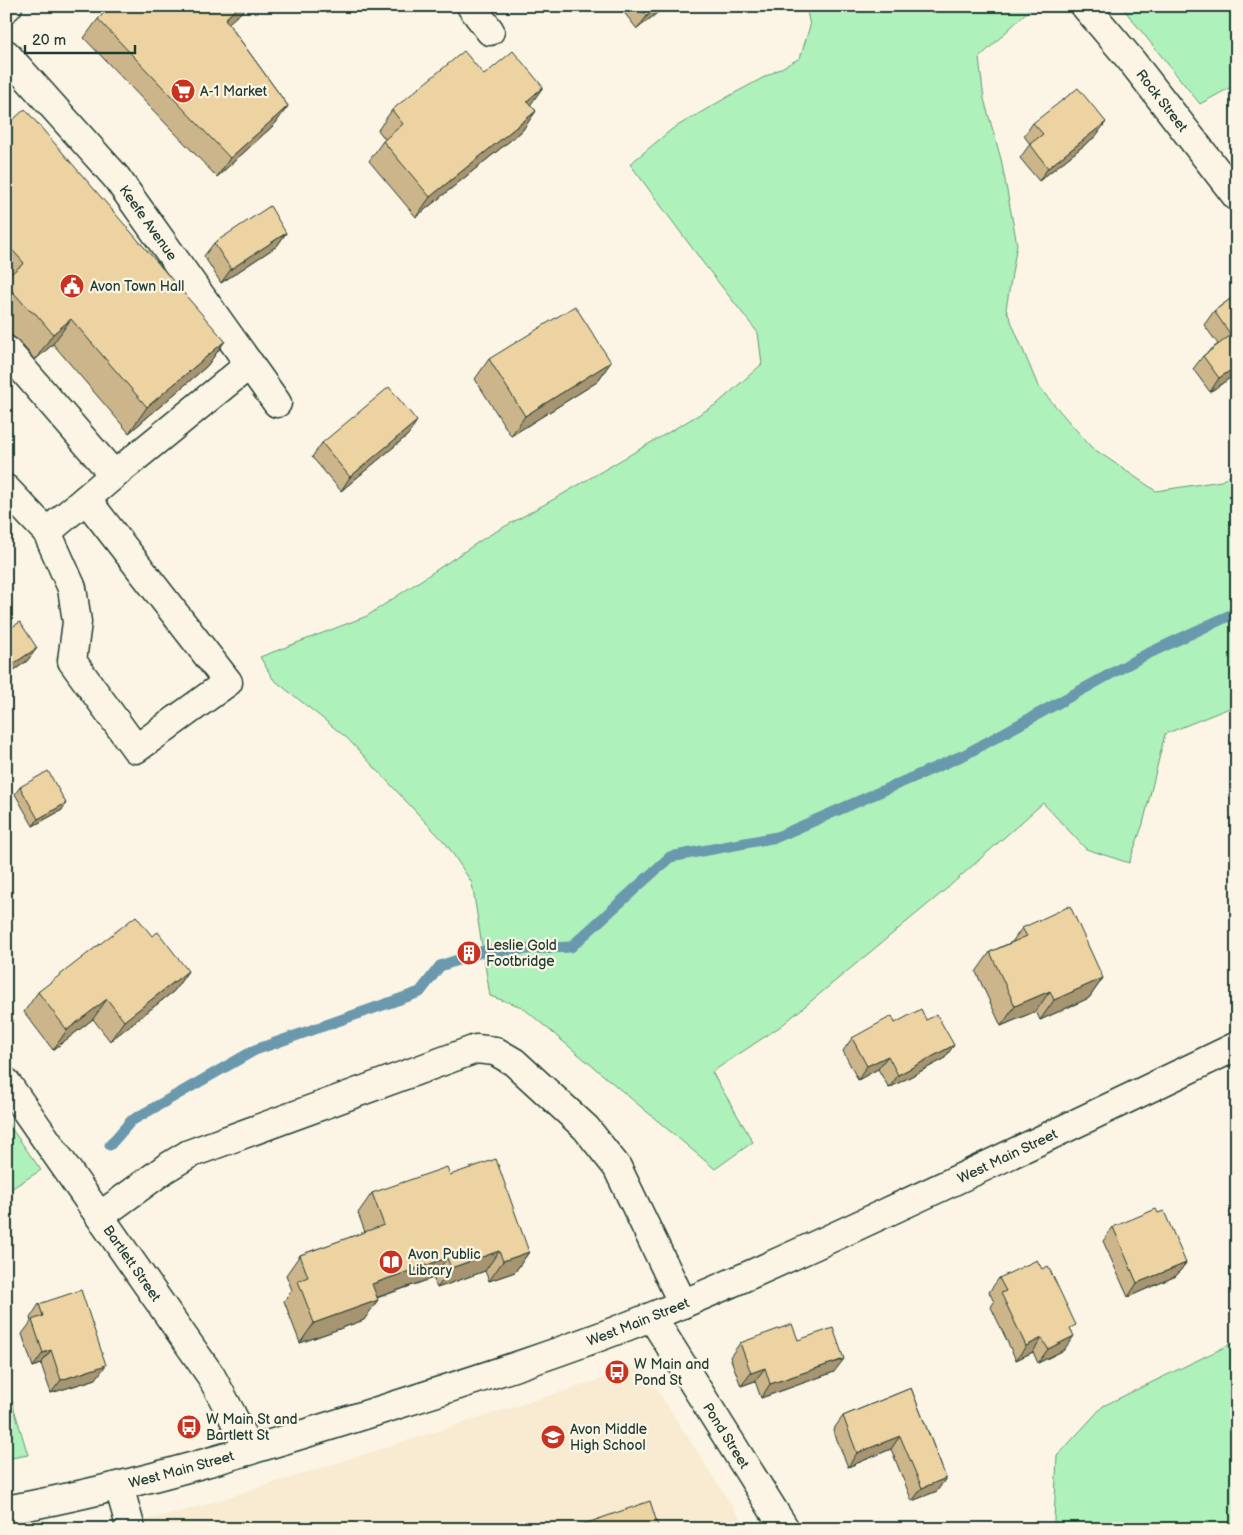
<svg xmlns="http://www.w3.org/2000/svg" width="1243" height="1535" font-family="'Balsamiq Sans',sans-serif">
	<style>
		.built { fill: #f8ebd1 }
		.green { fill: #aef1ba; stroke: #669777 }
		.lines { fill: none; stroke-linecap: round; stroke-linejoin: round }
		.stream { stroke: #6b98ac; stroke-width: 11 }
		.minor-casing { stroke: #1f3d34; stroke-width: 31 }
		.major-casing { stroke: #1f3d34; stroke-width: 31 }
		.minor { stroke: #fcf5e5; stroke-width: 28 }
		.major { stroke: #fcf5e5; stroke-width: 28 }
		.wall { fill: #cdb58b; stroke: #1f3d34 }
		.shaded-wall { fill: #a79471; stroke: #1f3d34 }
		.building { fill: #eed3a2; stroke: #1f3d34 }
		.labels { text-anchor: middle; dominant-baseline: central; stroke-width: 4.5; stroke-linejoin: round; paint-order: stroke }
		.poi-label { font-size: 14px; fill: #1f3d34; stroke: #fcf5e5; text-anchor: start }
		.street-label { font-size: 14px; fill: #1f3d34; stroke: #fcf5e5 }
	</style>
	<rect width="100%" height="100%" fill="#fcf5e5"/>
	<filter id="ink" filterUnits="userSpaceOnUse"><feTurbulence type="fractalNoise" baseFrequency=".02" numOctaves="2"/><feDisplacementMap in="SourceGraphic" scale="10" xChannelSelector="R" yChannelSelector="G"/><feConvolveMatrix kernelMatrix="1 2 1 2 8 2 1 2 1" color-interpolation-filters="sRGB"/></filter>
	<g filter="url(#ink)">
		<path class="built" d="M 642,1366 L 747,1529 L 108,1529 L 194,1508 Z"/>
		<path class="green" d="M 806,6 L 1033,6 L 979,58 L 984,99 L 1001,159 L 1017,244 L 1006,309 L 1038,386 L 1091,447 L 1156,491 L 1221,481 L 1237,472 L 1237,705 L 1165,734 L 1143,824 L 1129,863 L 1086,849 L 1043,803 L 944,891 L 781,1026 L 712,1072 L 753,1142 L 715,1169 L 522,1007 L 490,996 L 472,883 L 447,845 L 347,738 L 273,679 L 260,657 L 367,616 L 486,537 L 556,498 L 717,404 L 762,364 L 758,333 L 704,264 L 630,164 L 672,129 L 731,95 L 800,58 L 810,26 Z
			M 1121,6 L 1237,6 L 1237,84 L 1200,104 Z
			M 6,1121 L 41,1170 L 6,1192 Z
			M 1237,1341 L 1237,1529 L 1055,1529 L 1054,1520 L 1057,1456 L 1103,1406 Z
			M 6,1382 L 28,1455 L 6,1459 Z"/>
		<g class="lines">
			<path class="stream" d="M 110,1145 L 131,1121 L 255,1050 L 420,992 L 440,966 L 484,951 L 571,947 L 670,857 L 777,837 L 966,754 L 1143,656 L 1237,612"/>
			<defs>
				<g id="minor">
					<path d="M 471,6 L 490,31"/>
					<path id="s1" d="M 1085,6 L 1130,59 L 1237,197"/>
					<path id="s2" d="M 6,54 L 116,177 L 277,403"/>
					<path d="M 6,350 L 114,475 L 47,532 L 6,489"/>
					<path d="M 114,475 L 250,364"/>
					<path d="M 47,532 L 72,588 L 77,622 L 72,661 L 136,749 L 228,682 L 86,499"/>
					<path id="s3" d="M 6,1082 L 211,1376 L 231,1413 L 249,1451"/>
					<path d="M 100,1216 L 166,1168 L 189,1154 L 476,1049 L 495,1051 L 514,1062 L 586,1128 L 617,1167 L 683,1304"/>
					<path id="s4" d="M 652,1317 L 785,1529"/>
					<path d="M 119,1486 L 131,1529"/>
				</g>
				<g id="major">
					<path d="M 6,8 L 8,6"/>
					<path id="s5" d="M 6,1510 C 137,1486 264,1447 390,1407 C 478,1379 567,1351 653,1316 C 731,1285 807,1249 883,1214 C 1002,1159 1119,1103 1237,1046"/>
				</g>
			</defs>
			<use href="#minor" class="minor-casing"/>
			<use href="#major" class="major-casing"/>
			<use href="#minor" class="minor"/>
			<use href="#major" class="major"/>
		</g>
		<path class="wall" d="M 619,6 L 666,6 L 637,29 Z
			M 98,19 L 228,23 L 288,106 L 275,124 L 217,177 L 84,38 Z
			M 484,75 L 531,105 L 536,111 L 522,131 L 416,217 L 369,161 L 383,141 L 385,139 L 378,130 L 392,110 Z
			M 1033,123 L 1096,136 L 1039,181 L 1020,158 L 1030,144 L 1024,136 Z
			M 6,126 L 225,341 L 207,366 L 129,433 L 53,344 L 35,360 L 18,340 L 11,335 L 6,330 Z
			M 286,233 L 277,246 L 221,283 L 204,256 L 214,243 Z
			M 1237,294 L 1237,373 L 1210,392 L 1193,369 L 1203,356 L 1218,344 L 1204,325 L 1214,311 Z
			M 489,359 L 611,362 L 597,382 L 511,436 L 475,379 Z
			M 408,435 L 341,491 L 312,457 L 322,443 Z
			M 6,631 L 37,648 L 27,661 L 6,676 Z
			M 20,787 L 62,810 L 33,826 L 15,794 Z
			M 1237,853 L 1237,864 L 1234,857 Z
			M 1022,928 L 1103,978 L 1089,998 L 1040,1020 L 1036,1011 L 1001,1026 L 976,972 L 990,952 L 1012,942 Z
			M 152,936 L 188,971 L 174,991 L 110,1041 L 93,1019 L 53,1050 L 24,1012 L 38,992 Z
			M 926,1020 L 954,1045 L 944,1059 L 889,1088 L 878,1069 L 858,1080 L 843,1051 L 852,1038 L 895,1023 Z
			M 450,1175 L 529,1252 L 515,1272 L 489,1281 L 485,1271 L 437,1288 L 433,1278 L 377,1298 L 364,1320 L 300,1343 L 284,1301 L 292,1290 L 286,1275 L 300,1255 L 365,1232 L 358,1213 L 372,1193 Z
			M 1113,1227 L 1186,1263 L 1176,1276 L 1128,1297 L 1103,1241 Z
			M 999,1278 L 1072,1331 L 1064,1350 L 1038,1363 L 1033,1352 L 1016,1360 L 991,1307 L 994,1302 L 989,1292 Z
			M 39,1304 L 96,1379 L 51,1393 L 41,1364 L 33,1367 L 22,1334 L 31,1322 L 30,1318 Z
			M 798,1340 L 834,1372 L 761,1398 L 755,1381 L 741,1386 L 730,1357 L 740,1343 Z
			M 911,1388 L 946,1478 L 937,1491 L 912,1501 L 891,1449 L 848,1467 L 833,1430 L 843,1416 Z"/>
		<path class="shaded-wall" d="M 239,6 L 249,6 L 212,37 L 225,19 Z
			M 659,6 L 666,6 L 637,29 L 647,16 Z
			M 543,87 L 529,107 L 527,101 Z
			M 288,106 L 275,124 L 217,177 L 230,158 Z
			M 536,111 L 522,131 L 416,217 L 430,197 Z
			M 1106,122 L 1096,136 L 1039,181 L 1048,168 Z
			M 286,233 L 277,246 L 221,283 L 231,269 Z
			M 71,319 L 53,344 L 35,360 L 53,334 Z
			M 225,341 L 207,366 L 129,433 L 147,407 Z
			M 611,362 L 597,382 L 511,436 L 525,416 Z
			M 1237,366 L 1237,373 L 1210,392 L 1219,378 Z
			M 417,421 L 408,435 L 341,491 L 350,477 Z
			M 37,648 L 27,661 L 6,676 L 6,674 L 13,664 Z
			M 66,803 L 62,810 L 33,826 L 38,819 Z
			M 188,971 L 174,991 L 110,1041 L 124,1021 Z
			M 1103,978 L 1089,998 L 1040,1020 L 1054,1000 Z
			M 1050,991 L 1036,1011 L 1001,1026 L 1015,1006 Z
			M 107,999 L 93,1019 L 53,1050 L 67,1030 Z
			M 954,1045 L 944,1059 L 889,1088 L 898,1075 Z
			M 888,1056 L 878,1069 L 858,1080 L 867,1066 Z
			M 499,1251 L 485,1271 L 437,1288 L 451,1268 Z
			M 529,1252 L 515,1272 L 489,1281 L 503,1261 Z
			M 447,1258 L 433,1278 L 358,1304 L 372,1284 Z
			M 1186,1263 L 1176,1276 L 1128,1297 L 1137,1283 Z
			M 378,1300 L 364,1320 L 300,1343 L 314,1323 Z
			M 1074,1336 L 1064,1350 L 1038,1363 L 1048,1349 Z
			M 1042,1338 L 1033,1352 L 1016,1360 L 1026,1346 Z
			M 51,1350 L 41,1364 L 33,1367 L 43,1353 Z
			M 844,1359 L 834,1372 L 761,1398 L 770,1384 Z
			M 106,1365 L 96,1379 L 51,1393 L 61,1380 Z
			M 765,1368 L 755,1381 L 741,1386 L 751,1373 Z
			M 900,1436 L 891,1449 L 848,1467 L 857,1453 Z
			M 946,1478 L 937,1491 L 912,1501 L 922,1488 Z"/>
		<path class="building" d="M 111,6 L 239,6 L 225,19 L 288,106 L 230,158 L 98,19 Z
			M 639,6 L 659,6 L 647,16 Z
			M 464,51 L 484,75 L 513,51 L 543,87 L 527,101 L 536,111 L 430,197 L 383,141 L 403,124 L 392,110 Z
			M 1078,88 L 1106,122 L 1048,168 L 1030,144 L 1043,134 L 1033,123 Z
			M 25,109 L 225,341 L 147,407 L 71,319 L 53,334 L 36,314 L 29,310 L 6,284 L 6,278 L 24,263 L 6,243 L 6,126 Z
			M 270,206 L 286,233 L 231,269 L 214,243 Z
			M 1237,294 L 1237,366 L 1219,378 L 1203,356 L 1231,335 L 1214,311 Z
			M 575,306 L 611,362 L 525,416 L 489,359 Z
			M 389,387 L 417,421 L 350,477 L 322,443 Z
			M 20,622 L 37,648 L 13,664 L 6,654 L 6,631 Z
			M 48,771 L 66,803 L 38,819 L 20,787 Z
			M 6,776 L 10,782 L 6,784 Z
			M 1070,906 L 1103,978 L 1054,1000 L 1050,991 L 1015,1006 L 990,952 L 1027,936 L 1022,928 Z
			M 136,916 L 152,936 L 158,932 L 188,971 L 124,1021 L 107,999 L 67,1030 L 38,992 Z
			M 921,1009 L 926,1020 L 937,1015 L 954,1045 L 898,1075 L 888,1056 L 867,1066 L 852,1038 L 892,1016 L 895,1023 Z
			M 496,1159 L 529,1252 L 503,1261 L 499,1251 L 451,1268 L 447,1258 L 372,1284 L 378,1300 L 314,1323 L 298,1281 L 308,1277 L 300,1255 L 384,1225 L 372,1193 L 447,1167 L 450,1175 Z
			M 1156,1209 L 1158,1213 L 1164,1211 L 1186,1263 L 1137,1283 L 1113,1227 Z
			M 1037,1260 L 1042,1269 L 1048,1266 L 1076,1325 L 1070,1328 L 1074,1336 L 1048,1349 L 1042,1338 L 1026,1346 L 1001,1293 L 1006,1291 L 999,1278 Z
			M 81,1290 L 106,1365 L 61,1380 L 51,1350 L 43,1353 L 32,1320 L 43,1316 L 39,1304 Z
			M 792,1324 L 798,1340 L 833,1328 L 844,1359 L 770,1384 L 765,1368 L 751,1373 L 740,1343 Z
			M 911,1388 L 946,1478 L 922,1488 L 900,1436 L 857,1453 L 843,1416 Z
			M 650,1501 L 659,1529 L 570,1529 Z"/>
	</g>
	<defs>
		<symbol id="supermarket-disc" viewBox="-11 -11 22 22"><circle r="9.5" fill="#c8321e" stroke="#fcf5e5"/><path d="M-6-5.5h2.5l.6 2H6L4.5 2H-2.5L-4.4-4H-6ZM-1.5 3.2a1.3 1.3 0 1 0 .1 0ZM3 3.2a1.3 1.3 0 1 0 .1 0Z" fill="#fff"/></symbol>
		<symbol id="civic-disc" viewBox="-11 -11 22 22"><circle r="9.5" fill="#c8321e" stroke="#fcf5e5"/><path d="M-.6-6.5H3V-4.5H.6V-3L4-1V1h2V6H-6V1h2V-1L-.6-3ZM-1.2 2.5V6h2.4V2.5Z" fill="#fff"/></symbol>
		<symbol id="building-disc" viewBox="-11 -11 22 22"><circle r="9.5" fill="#c8321e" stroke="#fcf5e5"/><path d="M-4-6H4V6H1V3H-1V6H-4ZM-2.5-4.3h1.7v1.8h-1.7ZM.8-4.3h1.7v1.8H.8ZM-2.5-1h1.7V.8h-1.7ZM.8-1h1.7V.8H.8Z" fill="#fff"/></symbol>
		<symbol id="library-disc" viewBox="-11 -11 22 22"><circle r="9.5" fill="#c8321e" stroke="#fcf5e5"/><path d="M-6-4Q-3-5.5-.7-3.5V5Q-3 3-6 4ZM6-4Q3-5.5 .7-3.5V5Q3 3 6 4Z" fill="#fff"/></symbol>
		<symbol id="bus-disc" viewBox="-11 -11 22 22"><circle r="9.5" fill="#c8321e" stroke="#fcf5e5"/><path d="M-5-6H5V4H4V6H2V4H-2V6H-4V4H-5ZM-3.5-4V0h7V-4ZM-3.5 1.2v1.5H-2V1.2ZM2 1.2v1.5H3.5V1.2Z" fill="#fff"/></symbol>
		<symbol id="school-disc" viewBox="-11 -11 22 22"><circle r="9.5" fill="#c8321e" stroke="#fcf5e5"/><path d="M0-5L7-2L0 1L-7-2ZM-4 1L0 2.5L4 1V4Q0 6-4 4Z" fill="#fff"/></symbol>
	</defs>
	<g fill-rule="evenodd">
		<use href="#supermarket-disc" x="169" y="77" width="28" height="28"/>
		<use href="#civic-disc" x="58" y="272" width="28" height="28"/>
		<use href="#building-disc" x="455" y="939" width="28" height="28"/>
		<use href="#library-disc" x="377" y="1248" width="28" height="28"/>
		<use href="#bus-disc" x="603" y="1358" width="28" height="28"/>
		<use href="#bus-disc" x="175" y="1413" width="28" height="28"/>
		<use href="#school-disc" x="539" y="1423" width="28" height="28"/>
	</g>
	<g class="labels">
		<g class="poi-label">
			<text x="200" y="91">A-1 Market</text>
			<text x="90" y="286">Avon Town Hall</text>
			<text x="486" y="945">Leslie Gold<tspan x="486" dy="16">Footbridge</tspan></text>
			<text x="408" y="1254">Avon Public<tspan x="408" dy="16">Library</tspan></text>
			<text x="634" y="1364">W Main and<tspan x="634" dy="16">Pond St</tspan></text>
			<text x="206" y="1419">W Main St and<tspan x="206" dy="16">Bartlett St</tspan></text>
			<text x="570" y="1429">Avon Middle<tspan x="570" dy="16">High School</tspan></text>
		</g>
		<g class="street-label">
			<text stroke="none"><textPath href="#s1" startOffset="122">Rock Street</textPath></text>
			<text stroke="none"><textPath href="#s2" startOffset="221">Keefe Avenue</textPath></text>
			<text stroke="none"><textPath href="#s5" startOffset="1065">West Main Street</textPath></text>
			<text stroke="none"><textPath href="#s3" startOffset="221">Bartlett Street</textPath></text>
			<text stroke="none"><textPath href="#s5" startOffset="660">West Main Street</textPath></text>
			<text stroke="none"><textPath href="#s4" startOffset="140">Pond Street</textPath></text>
			<text stroke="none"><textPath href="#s5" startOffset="180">West Main Street</textPath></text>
		</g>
	</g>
	<rect width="1243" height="1535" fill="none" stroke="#fcf5e5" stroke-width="25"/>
	<rect x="12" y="12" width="1218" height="1510" fill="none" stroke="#1f3d34" stroke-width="2" filter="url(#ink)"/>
	<path d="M25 45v8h110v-8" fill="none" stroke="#1f3d34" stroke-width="2.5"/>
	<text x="32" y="45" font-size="15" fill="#1f3d34" stroke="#fcf5e5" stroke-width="4" paint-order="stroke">20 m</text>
</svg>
